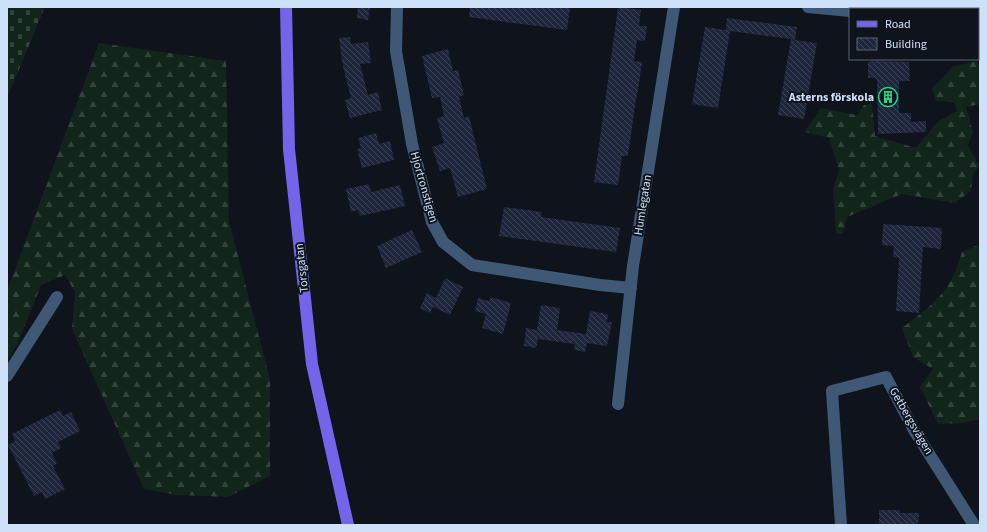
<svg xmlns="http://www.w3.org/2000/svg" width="987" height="532" font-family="'Source Sans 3',sans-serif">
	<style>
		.forest { fill: url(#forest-firs) }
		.cemetery { fill: url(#cemetery-stones) }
		.building { fill: url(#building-back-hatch) }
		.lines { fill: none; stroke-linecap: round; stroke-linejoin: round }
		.minor { stroke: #3f5875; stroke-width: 12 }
		.major { stroke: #7464ea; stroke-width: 12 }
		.labels { text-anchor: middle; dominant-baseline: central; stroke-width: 4; stroke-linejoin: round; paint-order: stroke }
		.poi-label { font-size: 12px; font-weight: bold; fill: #cfe0f9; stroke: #0e131c; text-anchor: end }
		.street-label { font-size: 12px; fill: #cfe0f9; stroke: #0e131c }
	</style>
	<defs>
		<pattern id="forest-firs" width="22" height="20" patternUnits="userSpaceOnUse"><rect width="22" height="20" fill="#12251b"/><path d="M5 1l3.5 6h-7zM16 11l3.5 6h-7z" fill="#33443d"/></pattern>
		<pattern id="cemetery-stones" width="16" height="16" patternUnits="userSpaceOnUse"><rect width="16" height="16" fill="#12251b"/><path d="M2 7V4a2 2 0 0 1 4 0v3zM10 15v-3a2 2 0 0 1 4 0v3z" fill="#33443d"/></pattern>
		<pattern id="building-back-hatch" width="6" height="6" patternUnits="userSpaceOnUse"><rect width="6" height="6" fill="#1d263a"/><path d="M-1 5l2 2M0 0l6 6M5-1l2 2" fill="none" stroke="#3d4557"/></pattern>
	</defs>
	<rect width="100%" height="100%" fill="#0e131c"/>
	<path class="forest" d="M 99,43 L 226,61 L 229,221 L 270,379 L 270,476 L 228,497 L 177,495 L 144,489 L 72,329 L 75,292 L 65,275 L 41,285 L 17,345 L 7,362 L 7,291 Z
		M 977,61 L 980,66 L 980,104 L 966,107 L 973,132 L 968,145 L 979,166 L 973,174 L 971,191 L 955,203 L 902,194 L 847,217 L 843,234 L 836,234 L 833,189 L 839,170 L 829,138 L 804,132 L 821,108 L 857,115 L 864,105 L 872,104 L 875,136 L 916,148 L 938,121 L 957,111 L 954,102 L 936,101 L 932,89 L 952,67 Z
		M 980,244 L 980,419 L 963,423 L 938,424 L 920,387 L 933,369 L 913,357 L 902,328 C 935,303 950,293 962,252 Z"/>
	<path class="cemetery" d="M 7,7 L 45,7 L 7,98 Z"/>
	<path class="building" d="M 358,7 L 370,7 L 368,20 L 357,18 Z
		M 470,7 L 570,7 L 567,30 L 469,17 Z
		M 618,7 L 641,10 L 639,26 L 647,26 L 645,41 L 637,40 L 634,61 L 642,62 L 638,90 L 636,99 L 628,156 L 622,156 L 618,185 L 594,182 Z
		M 727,18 L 797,27 L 795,40 L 817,43 L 804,119 L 778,115 L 791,39 L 730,31 L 718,108 L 692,104 L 705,27 L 726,30 Z
		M 350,37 L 351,44 L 368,42 L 371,63 L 360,64 L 368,95 L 378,92 L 382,110 L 350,118 L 345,100 L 351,98 L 343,67 L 339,38 Z
		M 448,49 L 453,71 L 458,70 L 464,95 L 459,97 L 464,118 L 469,116 L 487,189 L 458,197 L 450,168 L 440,171 L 432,147 L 444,143 L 437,118 L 444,116 L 440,97 L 432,98 L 422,56 Z
		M 875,61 L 909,62 L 910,81 L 899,81 L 899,113 L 911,113 L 911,122 L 926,121 L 926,132 L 878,134 L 877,81 L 876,78 L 868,78 L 868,62 Z
		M 376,133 L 379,144 L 390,141 L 394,160 L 362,168 L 357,149 L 361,148 L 358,138 Z
		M 369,184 L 371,192 L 400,185 L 405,206 L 360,216 L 358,210 L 351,212 L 346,189 Z
		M 504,207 L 542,212 L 541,217 L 620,228 L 616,252 L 499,236 Z
		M 883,224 L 942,228 L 941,249 L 923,247 L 919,313 L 896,311 L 899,258 L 893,257 L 894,246 L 882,245 Z
		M 412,230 L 422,252 L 386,268 L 377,246 Z
		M 445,278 L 463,287 L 450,315 L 433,307 L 430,313 L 420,308 L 427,293 L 436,298 Z
		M 491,297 L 511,303 L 503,334 L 482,328 L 486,314 L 475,311 L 478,298 L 489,301 Z
		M 541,305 L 560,308 L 557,330 L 586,334 L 590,311 L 608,314 L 607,322 L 612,322 L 607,346 L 587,343 L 585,352 L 574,350 L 575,344 L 538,339 L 536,348 L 524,346 L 526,328 L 537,330 Z
		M 60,410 L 63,416 L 71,412 L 80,431 L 58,442 L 61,448 L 52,453 L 57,464 L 53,466 L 65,489 L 45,499 L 42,492 L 34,496 L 8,445 L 15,441 L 12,434 Z
		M 879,510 L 900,510 L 900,513 L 919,513 L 918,525 L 879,525 Z"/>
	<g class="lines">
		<path class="minor" d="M 397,7 L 396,51 L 412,144 L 432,222 L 443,242 L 472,265 L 600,285 L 631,288
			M 808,7 L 850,11
			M 916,9 L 945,7
			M 7,376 L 57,297
			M 618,404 L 633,266 L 674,7
			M 841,525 L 832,391 L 886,377 L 914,430 L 974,525"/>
		<path class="major" d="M 286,7 L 289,149 L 312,364 L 348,525"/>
	</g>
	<defs>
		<symbol id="building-ring" viewBox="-11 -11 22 22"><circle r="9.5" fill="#0e131c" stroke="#1dd78b" stroke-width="1.5"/><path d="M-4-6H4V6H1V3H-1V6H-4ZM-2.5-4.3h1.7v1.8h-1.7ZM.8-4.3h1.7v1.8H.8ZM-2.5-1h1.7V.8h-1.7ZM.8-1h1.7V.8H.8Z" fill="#1dd78b"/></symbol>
	</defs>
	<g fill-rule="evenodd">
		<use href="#building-ring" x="877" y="86" width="22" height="22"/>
	</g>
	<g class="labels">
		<g class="poi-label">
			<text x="874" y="97">Asterns förskola</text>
		</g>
		<g class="street-label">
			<text transform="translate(424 187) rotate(74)">Hjortronstigen</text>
			<text transform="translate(643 205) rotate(-81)">Humlegatan</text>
			<text transform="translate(302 268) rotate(-96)">Torsgatan</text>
			<text transform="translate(911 421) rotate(60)">Getbergsvägen</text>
		</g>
	</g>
	<rect width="987" height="532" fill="none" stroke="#cfe0f9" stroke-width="16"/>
	<rect x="849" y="8" width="130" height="52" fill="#0e131c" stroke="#5b6574"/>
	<rect x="857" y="21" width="20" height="6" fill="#7464ea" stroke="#5b6574"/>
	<text x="885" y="28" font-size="12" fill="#cfe0f9">Road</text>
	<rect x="857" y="38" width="20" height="12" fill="url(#building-back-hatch)" stroke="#5b6574"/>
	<text x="885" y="48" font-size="12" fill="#cfe0f9">Building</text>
</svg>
